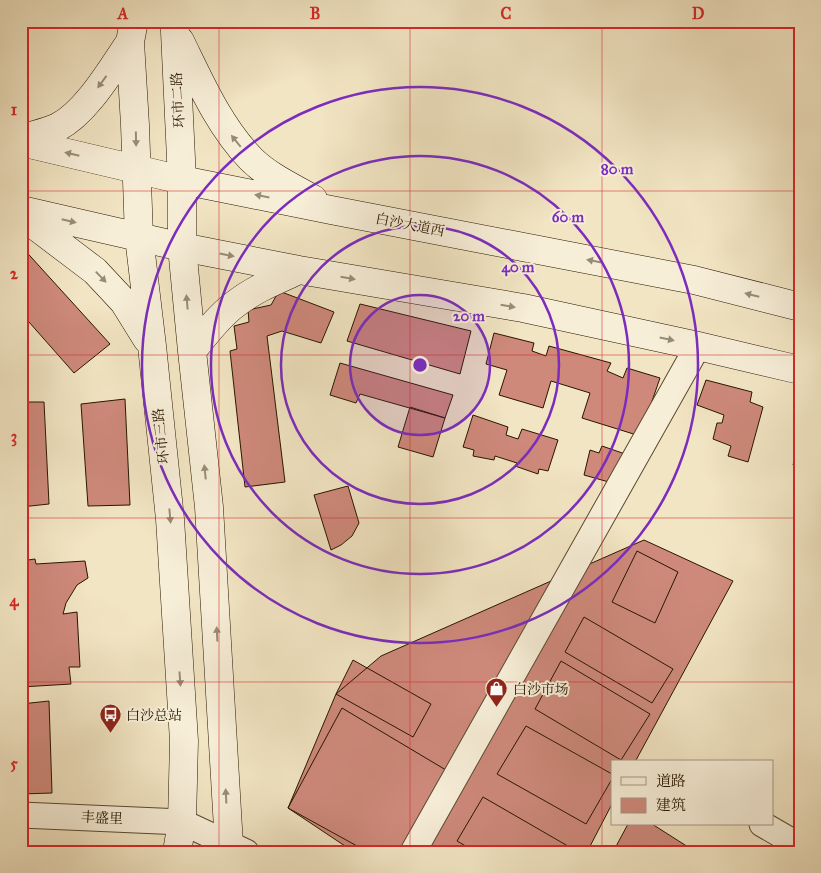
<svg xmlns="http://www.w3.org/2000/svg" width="821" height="873" font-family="'IM FELL Great Primer','Noto Serif SC',serif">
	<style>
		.building { fill: #ce897b; stroke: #271500 }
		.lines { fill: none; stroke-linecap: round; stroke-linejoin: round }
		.street-casing { stroke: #5a4931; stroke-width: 27 }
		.secondary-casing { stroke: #271500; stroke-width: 29 }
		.street { stroke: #f7eed8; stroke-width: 25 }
		.secondary { stroke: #f7eed8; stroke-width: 28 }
		.oneway { fill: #998c77 }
		.grid { fill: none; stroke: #d62828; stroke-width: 1; stroke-opacity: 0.55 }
		.ring { fill: none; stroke: #7b2cbf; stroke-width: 2.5 }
		.labels { text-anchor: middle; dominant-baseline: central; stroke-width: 4; stroke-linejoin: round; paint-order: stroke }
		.street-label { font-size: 14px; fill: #271500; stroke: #f7eed8 }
		.poi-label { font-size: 14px; fill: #271500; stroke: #f7eed8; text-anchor: start }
		.centre { fill: #7b2cbf; stroke: #f7eed8; stroke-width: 2.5 }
		.ring-label { font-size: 15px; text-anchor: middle; font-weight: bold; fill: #7b2cbf; stroke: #f7eed8; stroke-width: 4; stroke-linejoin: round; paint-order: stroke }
		.neatline { fill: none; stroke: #d62828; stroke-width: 2 }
		.grid-label { font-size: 16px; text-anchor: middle; font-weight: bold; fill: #d62828 }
	</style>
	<rect width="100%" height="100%" fill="#f2e5c3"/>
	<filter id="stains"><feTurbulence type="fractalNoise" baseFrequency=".004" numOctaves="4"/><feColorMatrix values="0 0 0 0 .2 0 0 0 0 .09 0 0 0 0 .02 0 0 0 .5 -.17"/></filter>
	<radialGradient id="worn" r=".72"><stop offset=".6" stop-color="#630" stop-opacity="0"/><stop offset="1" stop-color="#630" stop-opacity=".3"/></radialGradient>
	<path class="building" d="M 21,246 L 110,344 L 74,373 L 21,313 Z
		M 279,291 L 334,312 L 321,343 L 282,331 L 267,336 L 285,482 L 245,487 L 230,351 L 237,349 L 234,326 L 249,322 L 248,310 L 271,305 Z
		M 360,304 L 471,331 L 460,374 L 347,341 Z
		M 494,333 L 534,343 L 532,351 L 546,356 L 549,346 L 611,363 L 607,371 L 623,378 L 627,368 L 660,378 L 640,436 L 582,418 L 590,393 L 551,381 L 543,408 L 499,395 L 507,370 L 486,364 Z
		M 340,363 L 453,395 L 445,418 L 360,394 L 356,403 L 330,395 Z
		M 706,380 L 752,392 L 750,402 L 763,407 L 748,462 L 728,456 L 731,446 L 713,439 L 717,423 L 722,423 L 724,415 L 697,405 Z
		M 125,399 L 130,505 L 88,506 L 81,404 Z
		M 21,402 L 44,402 L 49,504 L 21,507 Z
		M 410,407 L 445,418 L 433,457 L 398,447 Z
		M 473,415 L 508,427 L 506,435 L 518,439 L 522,429 L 558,440 L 548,471 L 539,469 L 538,474 L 515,466 L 517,463 L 495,456 L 494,460 L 473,456 L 474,450 L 463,447 Z
		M 800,440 L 800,467 L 793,465 Z
		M 602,446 L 631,456 L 623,486 L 584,475 L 590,450 L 599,453 Z
		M 348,486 L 359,523 L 352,536 L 341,545 L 331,550 L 314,495 Z
		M 644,540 L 733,581 L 635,762 L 612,762 L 612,804 L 587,852 L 354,852 L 288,808 L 336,694 L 381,656 Z
		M 637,551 L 678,572 L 655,623 L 612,602 Z
		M 35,559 L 36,564 L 85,561 L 88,578 L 77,585 L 66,603 L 63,614 L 77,612 L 80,667 L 69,667 L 71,684 L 21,687 L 21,561 Z
		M 584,617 L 673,669 L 652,703 L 565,652 Z
		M 353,660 L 431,704 L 413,737 L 336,694 Z
		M 561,661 L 650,714 L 621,760 L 535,709 Z
		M 49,701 L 52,793 L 21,794 L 21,704 Z
		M 342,708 L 456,776 L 414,852 L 368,852 L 288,808 Z
		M 526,726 L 612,774 L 612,779 L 586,824 L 497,774 Z
		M 483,797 L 573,849 L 571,852 L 476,852 L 457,841 Z
		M 628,824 L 652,824 L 696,852 L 613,852 Z"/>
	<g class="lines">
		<defs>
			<path id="street" d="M 21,815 L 182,822 L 246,852
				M 762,824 L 800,846
				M 413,852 L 698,346"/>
			<path id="secondary" d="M 134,21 L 130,42 L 135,125 L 139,237 L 152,346 L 170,519 L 184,741 L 182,822 L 177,852
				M 174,21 L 175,32 L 182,180 L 182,247 L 192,351 L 209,507 L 229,845 L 228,852
				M 180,41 C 200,82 219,126 251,159 C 268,176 292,187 313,199
				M 21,139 C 33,135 47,132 58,127 C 87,112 112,68 130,42
				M 21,142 L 182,180 L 331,210 L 694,280 L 800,307
				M 21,210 L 182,247 L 299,270 L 523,308 L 698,346 L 800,370
				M 21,215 L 95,271 L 124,302 L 147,339
				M 192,351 C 205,335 218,317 234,305 C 254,289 277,280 299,270"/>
		</defs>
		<use href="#street" class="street-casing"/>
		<use href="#secondary" class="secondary-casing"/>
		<use href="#street" class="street"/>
		<use href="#secondary" class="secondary"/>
	</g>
	<defs><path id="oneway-solid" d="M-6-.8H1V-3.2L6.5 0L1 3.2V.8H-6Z" transform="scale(1.25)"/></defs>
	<g class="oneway">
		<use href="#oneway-solid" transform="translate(102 82) rotate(126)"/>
		<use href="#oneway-solid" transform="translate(136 139) rotate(89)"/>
		<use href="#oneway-solid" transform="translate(236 141) rotate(-129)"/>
		<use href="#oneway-solid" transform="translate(72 154) rotate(-167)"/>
		<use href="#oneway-solid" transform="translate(262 196) rotate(-169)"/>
		<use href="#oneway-solid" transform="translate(69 221) rotate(13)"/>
		<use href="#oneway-solid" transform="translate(227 255) rotate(11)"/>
		<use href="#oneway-solid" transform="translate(594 261) rotate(-169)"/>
		<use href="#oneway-solid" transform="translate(101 277) rotate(46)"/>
		<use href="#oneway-solid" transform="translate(348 278) rotate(10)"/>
		<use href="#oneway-solid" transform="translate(752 295) rotate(-166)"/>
		<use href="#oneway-solid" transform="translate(187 302) rotate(-95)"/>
		<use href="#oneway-solid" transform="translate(508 306) rotate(10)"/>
		<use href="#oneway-solid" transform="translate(667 339) rotate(12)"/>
		<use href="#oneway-solid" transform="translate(205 472) rotate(-96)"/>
		<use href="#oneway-solid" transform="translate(170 516) rotate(85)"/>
		<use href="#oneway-solid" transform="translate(217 634) rotate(-93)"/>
		<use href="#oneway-solid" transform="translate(180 679) rotate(86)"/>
		<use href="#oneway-solid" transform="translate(226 796) rotate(-93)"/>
	</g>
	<path class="grid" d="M 219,21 L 219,852M 410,21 L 410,852M 602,21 L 602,852M 21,191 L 800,191M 21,355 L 800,355M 21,518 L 800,518M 21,682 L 800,682"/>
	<circle cx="420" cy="365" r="70" fill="#7b2cbf" fill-opacity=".12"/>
	<g class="ring">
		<circle cx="420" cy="365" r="70"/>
		<circle cx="420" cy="365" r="139"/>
		<circle cx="420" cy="365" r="209"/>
		<circle cx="420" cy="365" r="278"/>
	</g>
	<defs>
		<symbol id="shop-pin" viewBox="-11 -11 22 30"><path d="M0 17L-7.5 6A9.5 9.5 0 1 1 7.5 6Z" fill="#8f2418" stroke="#f7eed8"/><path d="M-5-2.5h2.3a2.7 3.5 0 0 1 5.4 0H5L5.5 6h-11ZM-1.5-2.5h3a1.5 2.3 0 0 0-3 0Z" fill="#fff"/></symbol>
		<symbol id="bus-pin" viewBox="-11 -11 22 30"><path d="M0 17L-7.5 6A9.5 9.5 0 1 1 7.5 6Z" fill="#8f2418" stroke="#f7eed8"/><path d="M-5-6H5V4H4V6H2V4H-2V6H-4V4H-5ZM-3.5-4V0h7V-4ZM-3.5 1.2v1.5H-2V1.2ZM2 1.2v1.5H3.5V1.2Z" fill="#fff"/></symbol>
	</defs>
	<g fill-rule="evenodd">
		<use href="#shop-pin" x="484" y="676" width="25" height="34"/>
		<use href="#bus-pin" x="98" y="702" width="25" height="34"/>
	</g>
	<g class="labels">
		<g class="street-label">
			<text transform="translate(178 100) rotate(-93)">环市二路</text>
			<text transform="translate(410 225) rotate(11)">白沙大道西</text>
			<text transform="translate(161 436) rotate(-96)">环市三路</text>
			<text transform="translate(102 818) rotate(3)">丰盛里</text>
		</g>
		<g class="poi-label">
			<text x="513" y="689">白沙市场</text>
			<text x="126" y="715">白沙总站</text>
		</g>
	</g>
	<circle cx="420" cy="365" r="8" class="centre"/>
	<g class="ring-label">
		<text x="617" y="174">80 m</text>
		<text x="568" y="222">60 m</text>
		<text x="518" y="272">40 m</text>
		<text x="469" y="321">20 m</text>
	</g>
	<rect width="821" height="873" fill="none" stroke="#f2e5c3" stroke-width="55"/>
	<rect x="611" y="760" width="162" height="65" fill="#f7eed8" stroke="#a49782"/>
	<rect x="621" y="777" width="25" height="8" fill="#f7eed8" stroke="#a49782"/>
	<text x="656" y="786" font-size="15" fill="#271500">道路</text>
	<rect x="621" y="798" width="25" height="15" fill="#ce897b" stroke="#a49782"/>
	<text x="656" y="810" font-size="15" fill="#271500">建筑</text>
	<rect x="28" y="28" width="766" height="818" class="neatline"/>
	<g class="grid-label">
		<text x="123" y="19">A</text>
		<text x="315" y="19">B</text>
		<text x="506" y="19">C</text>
		<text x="698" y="19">D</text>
		<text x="14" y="115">1</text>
		<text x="14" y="279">2</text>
		<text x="14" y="442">3</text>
		<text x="14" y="606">4</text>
		<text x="14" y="769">5</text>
	</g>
	<rect width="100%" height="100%" filter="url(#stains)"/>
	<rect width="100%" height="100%" fill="url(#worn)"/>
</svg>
